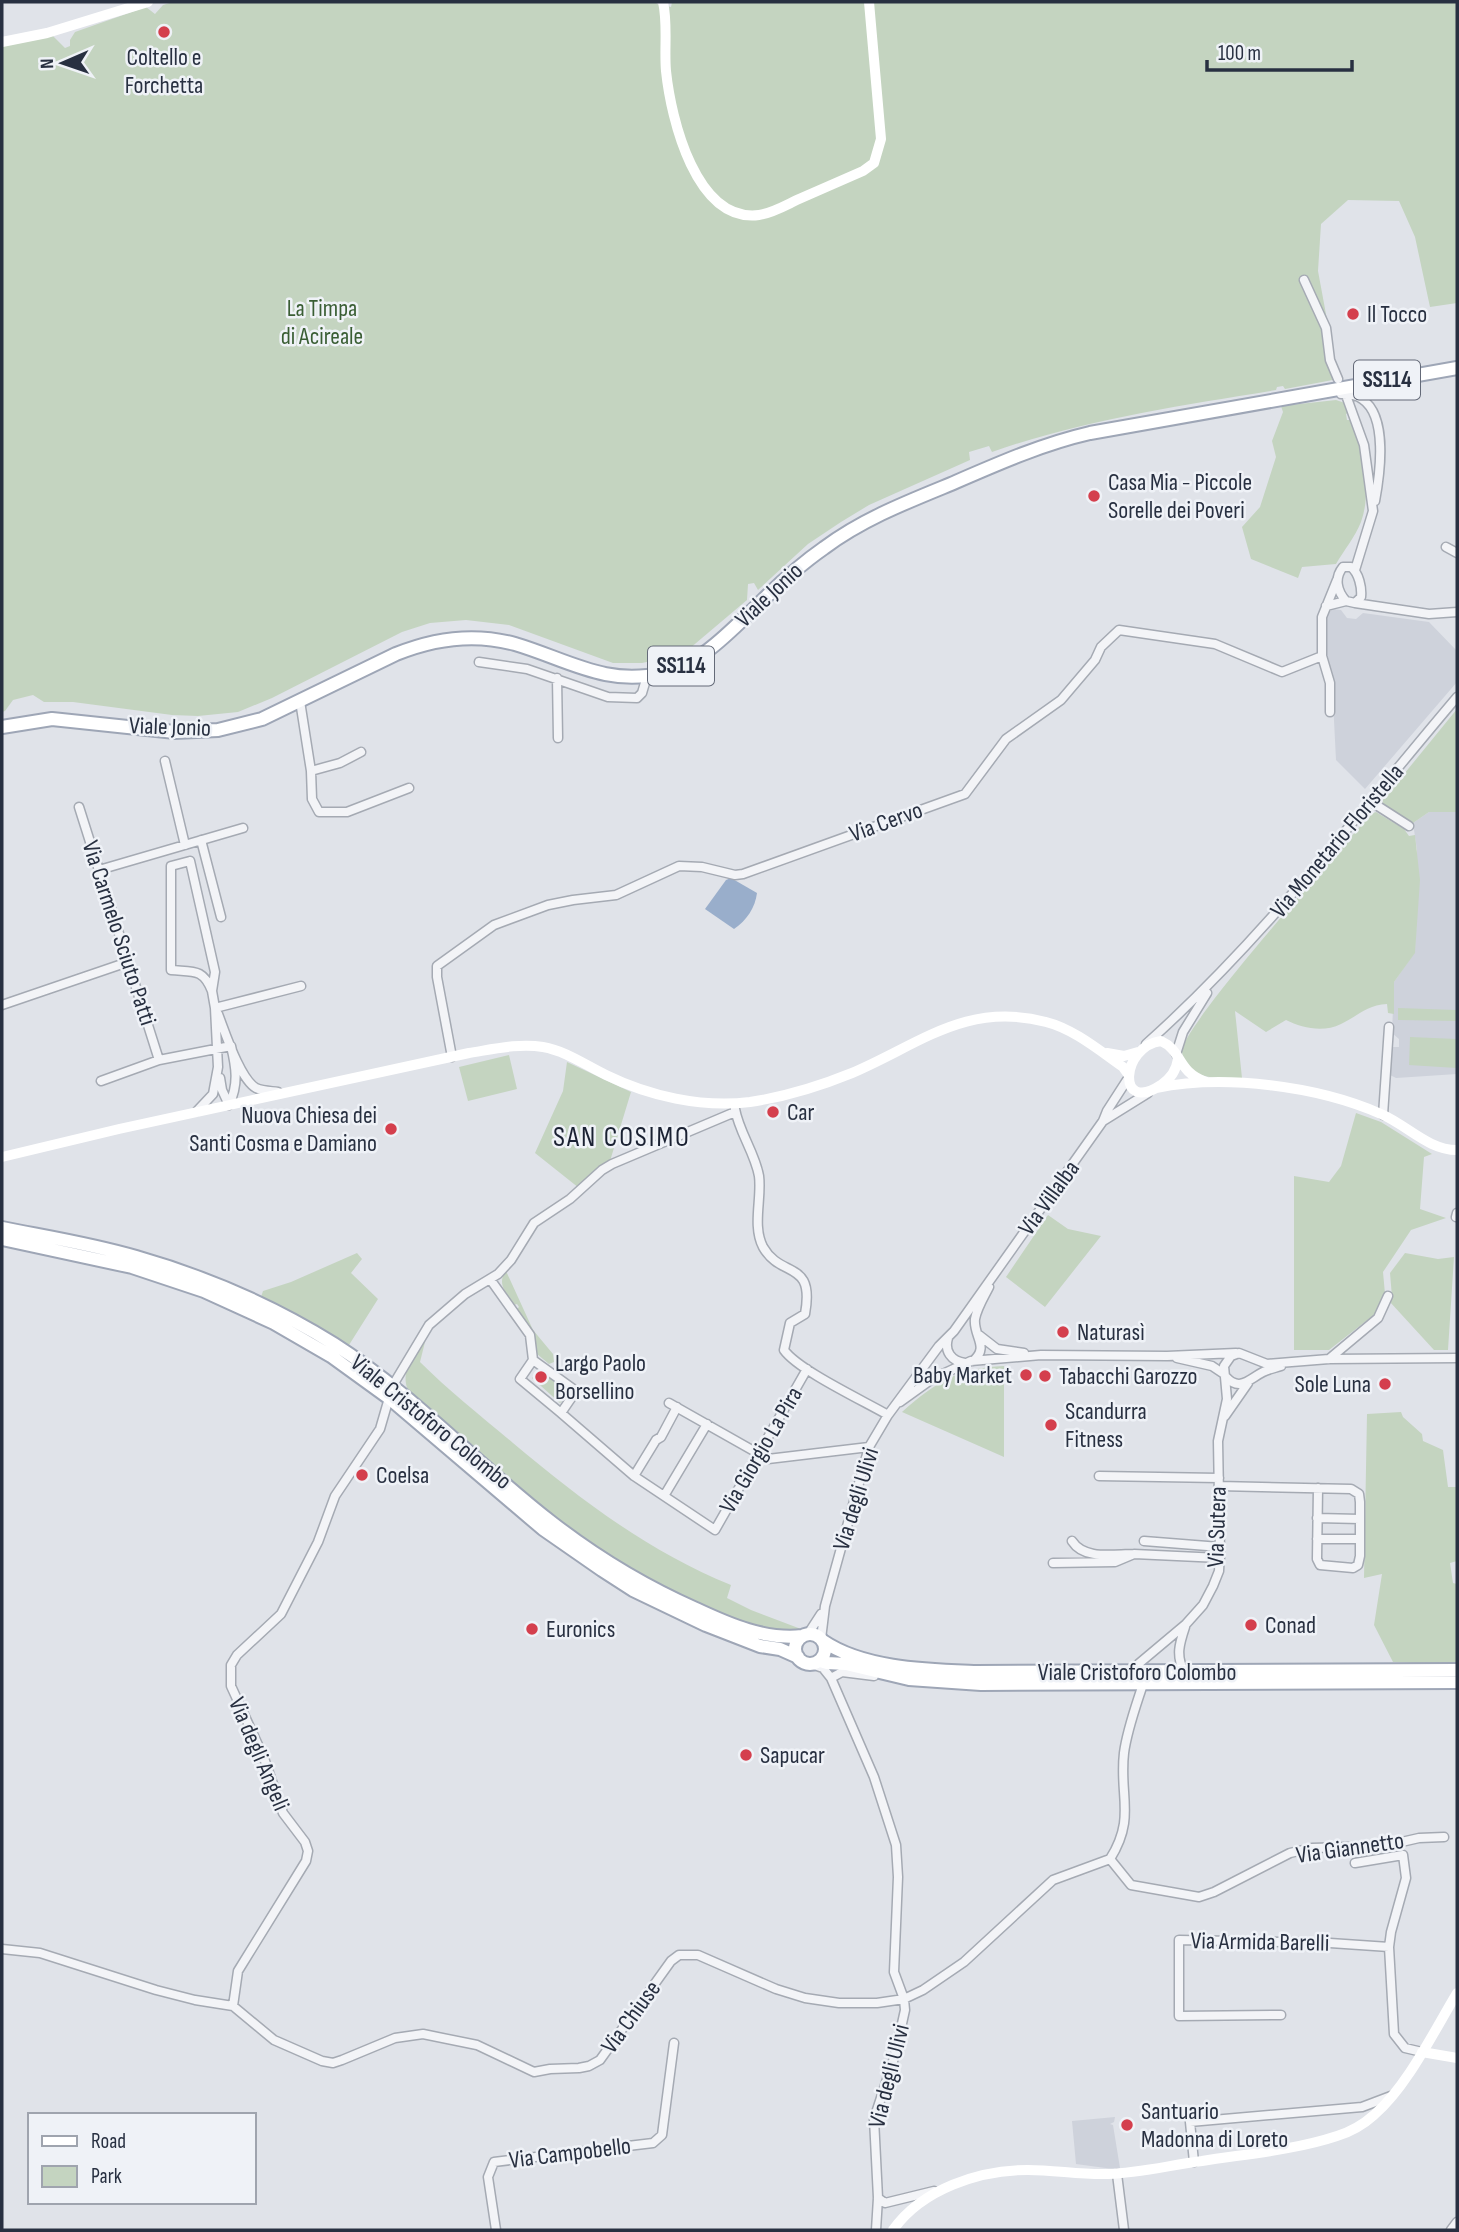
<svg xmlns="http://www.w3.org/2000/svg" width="1459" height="2232" font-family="'Sofia Sans Condensed',sans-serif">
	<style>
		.built { fill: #ced2db }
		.green { fill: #c4d4c0 }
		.water { fill: #99aecb }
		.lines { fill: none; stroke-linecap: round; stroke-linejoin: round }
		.street-casing { stroke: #a5aab3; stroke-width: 11 }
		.primary-casing { stroke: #9ea6b6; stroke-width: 16 }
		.street { stroke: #f3f4f7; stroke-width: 8 }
		.secondary { stroke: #fff; stroke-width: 10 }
		.primary { stroke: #fff; stroke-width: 12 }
		.poi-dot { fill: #d43f4d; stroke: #eff2f7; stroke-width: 2.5 }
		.labels { text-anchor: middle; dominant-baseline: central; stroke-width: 5; stroke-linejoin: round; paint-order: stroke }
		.shield { fill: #eff2f7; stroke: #646a78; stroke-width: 2 }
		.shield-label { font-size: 23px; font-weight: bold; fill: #283041 }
		.poi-label { font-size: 24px; fill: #283041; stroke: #eff2f7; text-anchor: start }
		.park-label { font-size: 24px; fill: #3a5e34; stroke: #eff2f7 }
		.street-label { font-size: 24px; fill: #283041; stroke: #eff2f7 }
		.quarter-label { font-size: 28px; letter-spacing: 2px; fill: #1a2132; stroke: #eff2f7 }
	</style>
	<rect width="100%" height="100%" fill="#e0e3e9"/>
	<path class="built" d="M 1333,609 L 1341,610 L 1347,618 L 1356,619 L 1363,613 L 1429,622 L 1457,651 L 1457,682 L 1365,789 L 1336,760 L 1332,681 L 1324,642 L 1323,616 Z
		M 1429,812 L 1457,812 L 1457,1074 L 1396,1078 L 1390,1075 L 1391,1047 L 1399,1047 L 1399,1039 L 1392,1033 L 1394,982 L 1415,952 L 1417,850 L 1413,823 Z
		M 1115,2117 L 1114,2122 L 1110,2124 L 1113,2125 L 1120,2168 L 1113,2169 L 1076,2164 L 1072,2121 Z"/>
	<path class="green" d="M 173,2 L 656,2 L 657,4 L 671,7 L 672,2 L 1457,2 L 1457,303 L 1430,307 L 1415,237 L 1399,201 L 1348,200 L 1321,224 L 1318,271 L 1338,379 L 1285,389 L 1283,386 L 1277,387 L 1276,390 C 1179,406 1086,419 992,452 L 989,446 L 969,452 L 970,460 L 869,505 L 841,522 L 808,544 L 758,590 L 754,583 L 748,584 L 747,600 L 689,649 L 670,657 L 642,663 L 613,663 L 509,625 L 466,620 L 430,623 L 402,632 L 272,698 L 238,712 L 198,716 L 172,715 L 73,702 L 44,702 L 33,695 L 13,700 L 5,711 L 2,712 L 2,46 L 53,36 L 65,48 L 70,46 L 70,40 L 75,32 L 146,7 L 155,14 L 163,5 Z
		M 1336,400 L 1345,403 L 1350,412 L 1346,414 L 1347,420 L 1353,420 C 1361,453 1373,488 1361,522 C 1355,537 1344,550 1336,564 L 1302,567 L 1298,578 L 1251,559 L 1242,527 L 1260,507 L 1276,457 L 1272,441 L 1283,412 L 1281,406 Z
		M 1457,709 L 1457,812 L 1429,812 L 1413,823 L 1384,807 L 1382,801 Z
		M 1376,812 L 1404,829 L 1409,836 L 1415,835 L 1420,880 L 1415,953 L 1394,982 L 1394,1014 L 1388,1013 L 1387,1004 C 1367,1005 1358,1016 1341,1024 C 1323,1033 1302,1028 1286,1020 L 1266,1032 L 1235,1011 L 1242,1078 C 1222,1078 1183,1082 1182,1051 C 1182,1026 1344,845 1371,814 Z
		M 1398,1008 L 1457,1010 L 1457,1021 L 1398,1020 Z
		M 1410,1037 L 1457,1039 L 1457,1068 L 1409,1065 Z
		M 509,1055 L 517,1089 L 468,1101 L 459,1067 Z
		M 567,1062 L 631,1092 L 610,1161 L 601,1166 L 579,1188 L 535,1153 L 563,1091 Z
		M 1356,1113 L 1381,1122 L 1432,1154 L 1424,1157 L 1420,1209 L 1446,1218 L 1411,1230 L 1383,1272 L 1385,1294 L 1375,1314 L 1329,1350 L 1294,1350 L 1294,1176 L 1329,1182 L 1341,1166 Z
		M 1048,1215 L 1068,1229 L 1101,1236 L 1045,1307 L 1006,1277 Z
		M 357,1253 L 362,1259 L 351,1273 L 378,1299 L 349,1345 L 261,1297 L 263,1291 L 291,1282 Z
		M 1405,1253 L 1438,1259 L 1454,1257 L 1448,1350 L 1434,1350 L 1390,1302 L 1392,1297 L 1390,1273 Z
		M 506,1271 L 533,1330 L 553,1354 L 554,1362 L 549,1364 L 537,1354 L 534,1335 L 517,1309 L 519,1307 L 517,1304 L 514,1305 C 507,1294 496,1284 506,1271 Z
		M 427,1334 L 420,1362 C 449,1391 481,1416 513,1443 C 580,1499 649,1552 731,1585 L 727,1598 L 751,1610 L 801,1629 C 776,1637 747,1624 723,1615 C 598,1567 507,1477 408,1390 C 399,1371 417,1350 427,1334 Z
		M 1004,1366 L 1004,1457 L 902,1412 C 936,1382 958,1368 1004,1366 Z
		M 539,1371 L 567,1390 L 567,1397 L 560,1403 L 532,1378 Z
		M 1401,1412 L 1403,1417 L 1422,1434 L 1423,1441 L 1443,1450 L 1448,1487 L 1457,1487 L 1457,1561 L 1450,1563 L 1453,1583 L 1457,1584 L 1457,1665 L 1393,1662 L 1374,1625 L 1382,1574 L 1364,1578 L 1367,1414 Z"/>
	<path class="water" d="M 731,878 L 757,893 C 755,908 747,920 734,929 L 705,909 L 726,880 Z"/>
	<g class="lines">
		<defs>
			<path id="street" d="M 1304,280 L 1326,328 L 1330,360 L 1338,379
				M 1341,394 C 1348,394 1356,394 1362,399 C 1388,416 1380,474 1375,501
				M 1347,398 L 1364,445 L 1373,511 L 1355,570
				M 1446,547 L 1457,553
				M 1355,603 L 1429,614 L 1457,612
				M 1326,606 L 1346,601 L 1355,603 L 1361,597 C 1362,588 1359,573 1351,567 L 1343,567 C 1334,578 1337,591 1346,601
				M 1322,656 L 1330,683 L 1330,712
				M 479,662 L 527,669 L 608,697 L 637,698 L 642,693 L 647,676
				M 557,678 L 558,738
				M 300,701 L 311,771 L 340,763 L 361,752
				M 165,761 L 185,845
				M 311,771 L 312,799 L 319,812 L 347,812 L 409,788
				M 1370,801 L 1409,826
				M 79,807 L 159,1060 L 231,1046 C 236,1067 239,1084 229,1105
				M 201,840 L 221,917
				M 99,870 L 243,828
				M 2,1005 L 128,962
				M 215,1008 L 301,986
				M 218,1014 C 225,1032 240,1079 256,1088 C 263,1091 271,1091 278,1092
				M 1146,1044 C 1263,940 1356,816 1457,697
				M 1176,1054 L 1183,1032 L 1207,993
				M 452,1057 L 437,977 L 437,966 L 494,925 L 548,905 L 573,900 L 616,895 L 679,866 L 702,867 L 735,875 L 743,874 L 965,794 L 1006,739 L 1061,700 L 1095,660 L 1101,647 L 1119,630 L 1215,644 L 1282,672 L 1322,656 L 1322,617 L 1337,580
				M 220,1078 L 222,1090 L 229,1105
				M 101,1081 L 159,1060
				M 735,1109 C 739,1132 755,1153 759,1176 C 762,1198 752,1226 763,1247 C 781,1279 815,1259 805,1314 L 790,1323 L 784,1350 C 798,1370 864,1401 888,1415
				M 197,1111 L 213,1094 L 218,1067 L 215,1008 L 212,991 L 215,972 L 190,861 L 171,866 L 171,970 C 193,972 203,968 212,991
				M 1383,1115 L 1389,1027
				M 1103,1121 L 1148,1093
				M 1456,1217 L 1457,1213
				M 490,1279 L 530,1335 L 533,1360 L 520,1379 L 561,1413 L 576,1391 L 533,1360
				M 979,1335 L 997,1349 L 1024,1353
				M 948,1338 C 944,1351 951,1361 965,1363
				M 1177,1358 L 1212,1366 L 1224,1374
				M 1329,1359 L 1378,1318 L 1388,1296
				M 973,1361 C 990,1347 973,1336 975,1319 C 977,1308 984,1297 989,1287
				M 1226,1377 C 1240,1392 1249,1379 1263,1372 C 1269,1369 1275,1368 1281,1366
				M 393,1385 L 429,1325 L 465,1294 L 498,1274 L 511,1260 L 534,1223 L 570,1199 L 602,1170 L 612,1164 L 735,1112
				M 900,1402 L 932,1379 L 971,1361 L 1041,1355 L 1167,1356 L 1236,1353
				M 669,1403 L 768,1459 L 869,1447
				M 561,1413 L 634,1476 L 715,1530 L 807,1369
				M 1225,1416 L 1248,1383
				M 634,1476 L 656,1440 L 661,1437 L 677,1407
				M 1099,1476 L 1219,1478
				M 1219,1486 L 1351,1489 L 1359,1494 L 1360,1502 L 1360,1556 L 1358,1565 L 1353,1568 L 1320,1565 L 1317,1559 L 1318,1488
				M 664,1496 L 707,1424
				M 1317,1518 L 1360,1519
				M 1317,1539 L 1360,1539
				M 1072,1541 C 1084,1560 1113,1554 1134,1554
				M 1144,1541 L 1220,1547
				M 1053,1563 L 1115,1562 L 1134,1554 L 1220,1558
				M 808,1634 L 821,1614
				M 821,1639 L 825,1606 L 869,1447 L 888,1415 L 939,1346 L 954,1331 L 1103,1121 L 1107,1111 L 1127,1080
				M 811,1664 L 823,1668 L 831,1678 L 874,1777 L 896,1845 L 898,1877 L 894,1972 L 904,1999 L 905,2010 L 895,2055 L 874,2119 L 878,2198 L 876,2230
				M 1130,1671 L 1186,1624 L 1203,1605 L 1213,1586 L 1219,1571 L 1220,1551 L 1218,1441 L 1227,1399 L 1224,1366 L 1231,1356 L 1239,1353 L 1267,1364 L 1329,1359 L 1457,1358
				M 1184,1672 C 1176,1655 1179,1645 1185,1627
				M 831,1678 L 842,1672 L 874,1676
				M 1110,1859 L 1131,1885 L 1199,1897 L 1214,1892 L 1290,1853 L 1312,1848 L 1384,1846 L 1419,1838 L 1444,1837
				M 1110,1859 C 1136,1818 1119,1796 1124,1753 C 1127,1730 1136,1706 1143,1684
				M 1355,1863 L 1403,1855 L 1406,1878 L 1391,1932 L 1389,1947 L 1394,2034 L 1405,2048 L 1422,2052
				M 2,1949 L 40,1953 L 156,1990 L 195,2000 L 233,2006 L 274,2040 L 322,2061 L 333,2063 L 342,2060 L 395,2038 L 423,2034 L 477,2045 L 534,2072 L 550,2069 L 579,2068 L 589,2066 L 600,2060 L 671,1961 L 679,1955 L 698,1955 L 776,1989 L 805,1998 L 839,2003 L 877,2003 L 904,1999 L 923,1990 L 964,1962 L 1053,1880 L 1110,1859
				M 233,2006 L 238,1971 L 306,1861 L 308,1851 L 305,1842 L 283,1813 L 264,1758 L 231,1686 L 231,1665 L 237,1655 L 281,1614 L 318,1542 L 335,1496 L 380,1429 L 389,1398
				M 1281,2015 L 1179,2016 L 1179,1940 L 1330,1943 L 1389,1947
				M 1194,2162 L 1190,2122 L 1362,2107 L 1391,2096
				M 1117,2174 L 1124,2230
				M 878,2198 L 885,2203 L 934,2191
				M 496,2230 L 488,2177 L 494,2162 L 653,2143 L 662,2135 L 674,2043
				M 1451,2230 L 1457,2222"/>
			<path id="primary" d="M 2,727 L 52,719 L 175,732 L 218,730 L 262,719 L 396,654 C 433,639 475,633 515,644 C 566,659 607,687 662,673 C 703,663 731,630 760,603 C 780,583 801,564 824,548 C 863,519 907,502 951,484 C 997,464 1042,444 1090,433 L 1457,368
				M 2,1228 C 47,1237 92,1244 136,1257 C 206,1277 273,1306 334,1344 C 414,1395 477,1465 551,1522 C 596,1557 644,1586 696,1609 C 730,1625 765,1640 802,1636
				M 2,1239 L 132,1267 L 204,1291 L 274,1323 L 331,1356 L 389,1398 L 543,1529 L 602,1570 L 633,1590 L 706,1625 L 760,1646 L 780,1649 L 798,1657
				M795 1649a15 15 0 1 1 30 0a15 15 0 1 1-30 0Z
				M 823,1641 C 864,1669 928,1670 977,1672 L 1457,1670
				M 820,1661 L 827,1663 L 846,1664 L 909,1679 L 981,1684 L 1457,1682"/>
		</defs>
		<use href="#street" class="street-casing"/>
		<use href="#primary" class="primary-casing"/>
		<use href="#street" class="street"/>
		<path class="secondary" d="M 663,2 C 668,24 664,49 666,71 C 671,119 696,223 759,215 C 773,213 786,205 799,199 C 820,190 842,180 863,171 L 874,163 L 881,139 L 869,2
			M 2,42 L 47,33 L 148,2
			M 1107,1053 L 1124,1056 L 1138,1052
			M 1178,1059 C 1176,1071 1171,1078 1161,1085 C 1116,1115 1121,1046 1161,1041 C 1183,1051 1176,1071 1206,1082
			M 1156,1088 C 1224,1074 1318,1086 1381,1114 C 1407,1125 1428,1150 1457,1150
			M 2,1157 L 119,1129 L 469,1053 C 494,1049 519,1043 543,1047 C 566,1051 585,1065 606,1075 C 649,1096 701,1108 750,1102 C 784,1097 820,1086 852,1073 C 920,1044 967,1001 1046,1022 C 1074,1029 1100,1051 1123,1067 L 1128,1074
			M 1422,2052 L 1457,2058
			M 893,2230 C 922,2189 979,2170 1028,2170 C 1055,2170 1081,2175 1108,2174 C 1139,2173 1171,2165 1202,2161 C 1246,2154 1295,2150 1337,2136 C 1350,2132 1364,2124 1374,2115 C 1407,2087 1434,2031 1457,1993"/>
		<use href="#primary" class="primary"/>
	</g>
	<g class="poi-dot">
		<circle cx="164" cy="32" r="7"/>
		<circle cx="1353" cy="314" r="7"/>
		<circle cx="1094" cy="496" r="7"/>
		<circle cx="773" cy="1112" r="7"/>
		<circle cx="391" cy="1129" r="7"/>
		<circle cx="1063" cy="1332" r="7"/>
		<circle cx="1026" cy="1375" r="7"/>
		<circle cx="1045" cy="1376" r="7"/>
		<circle cx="541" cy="1377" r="7"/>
		<circle cx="1385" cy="1384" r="7"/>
		<circle cx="1051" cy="1425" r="7"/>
		<circle cx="362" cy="1475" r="7"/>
		<circle cx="1251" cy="1625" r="7"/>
		<circle cx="532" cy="1629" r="7"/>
		<circle cx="746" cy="1755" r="7"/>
		<circle cx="1127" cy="2125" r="7"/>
	</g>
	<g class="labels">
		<g class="shield">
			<rect x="1354" y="360.5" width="66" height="39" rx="5"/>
			<rect x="648" y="646.5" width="66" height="39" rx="5"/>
		</g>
		<g class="shield-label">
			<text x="1387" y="380">SS114</text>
			<text x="681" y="666">SS114</text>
		</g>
		<g class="poi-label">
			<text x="164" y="57" text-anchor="middle">Coltello e<tspan x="164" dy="28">Forchetta</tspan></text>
			<text x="1367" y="314">Il Tocco</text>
			<text x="1108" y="482">Casa Mia - Piccole<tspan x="1108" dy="28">Sorelle dei Poveri</tspan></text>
			<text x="787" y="1112">Car</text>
			<text x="377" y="1115" text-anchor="end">Nuova Chiesa dei<tspan x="377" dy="28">Santi Cosma e Damiano</tspan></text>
			<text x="1077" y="1332">Naturasì</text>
			<text x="555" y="1363">Largo Paolo<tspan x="555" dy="28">Borsellino</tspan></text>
			<text x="1012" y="1375" text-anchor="end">Baby Market</text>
			<text x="1059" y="1376">Tabacchi Garozzo</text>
			<text x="1371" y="1384" text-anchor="end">Sole Luna</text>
			<text x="1065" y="1411">Scandurra<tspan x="1065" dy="28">Fitness</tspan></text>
			<text x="376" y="1475">Coelsa</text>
			<text x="1265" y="1625">Conad</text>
			<text x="546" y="1629">Euronics</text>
			<text x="760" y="1755">Sapucar</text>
			<text x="1141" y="2111">Santuario<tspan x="1141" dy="28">Madonna di Loreto</tspan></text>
		</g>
		<g class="park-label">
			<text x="322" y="308">La Timpa<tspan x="322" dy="28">di Acireale</tspan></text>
		</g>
		<g class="street-label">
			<text transform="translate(769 595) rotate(-43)">Viale Jonio</text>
			<text transform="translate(170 727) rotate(2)">Viale Jonio</text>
			<text transform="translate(886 822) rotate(-20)">Via Cervo</text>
			<text transform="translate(1337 841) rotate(-50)">Via Monetario Floristella</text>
			<text transform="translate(119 933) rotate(72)">Via Carmelo Sciuto Patti</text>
			<text transform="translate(1049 1198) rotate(-54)">Via Villalba</text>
			<text transform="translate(431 1422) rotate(39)">Viale Cristoforo Colombo</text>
			<text transform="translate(761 1450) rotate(-60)">Via Giorgio La Pira</text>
			<text transform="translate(856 1499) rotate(-73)">Via degli Ulivi</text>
			<text transform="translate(1217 1527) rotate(-88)">Via Sutera</text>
			<text x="1137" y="1672">Viale Cristoforo Colombo</text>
			<text transform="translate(259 1754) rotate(67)">Via degli Angeli</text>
			<text transform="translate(1350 1848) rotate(-8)">Via Giannetto</text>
			<text transform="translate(1260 1942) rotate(1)">Via Armida Barelli</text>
			<text transform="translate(631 2017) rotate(-54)">Via Chiuse</text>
			<text transform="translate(889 2076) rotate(-76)">Via degli Ulivi</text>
			<text transform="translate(570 2153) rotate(-7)">Via Campobello</text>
		</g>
		<g class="quarter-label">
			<text x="622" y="1137">SAN COSIMO</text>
		</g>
	</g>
	<rect width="1459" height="2232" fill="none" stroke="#283041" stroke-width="7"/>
	<rect x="28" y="2113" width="228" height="91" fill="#eff2f7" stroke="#9fa4ae" stroke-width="2"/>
	<rect x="42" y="2136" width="35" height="10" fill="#ffffff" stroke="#9fa4ae" stroke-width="2"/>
	<text x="91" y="2148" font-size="21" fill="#283041">Road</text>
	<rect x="42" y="2166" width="35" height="21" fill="#c4d4c0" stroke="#9fa4ae" stroke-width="2"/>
	<text x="91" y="2183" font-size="21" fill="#283041">Park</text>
	<g transform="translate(63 63) rotate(268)" stroke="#eff2f7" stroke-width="5" paint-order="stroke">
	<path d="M0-5L12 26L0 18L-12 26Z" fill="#283041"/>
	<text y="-10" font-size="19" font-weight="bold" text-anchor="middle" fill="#283041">N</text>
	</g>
	<path d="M1207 60v10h145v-10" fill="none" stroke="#283041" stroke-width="3.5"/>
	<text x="1218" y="60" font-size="21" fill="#283041" stroke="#eff2f7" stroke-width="5" paint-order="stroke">100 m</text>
</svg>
